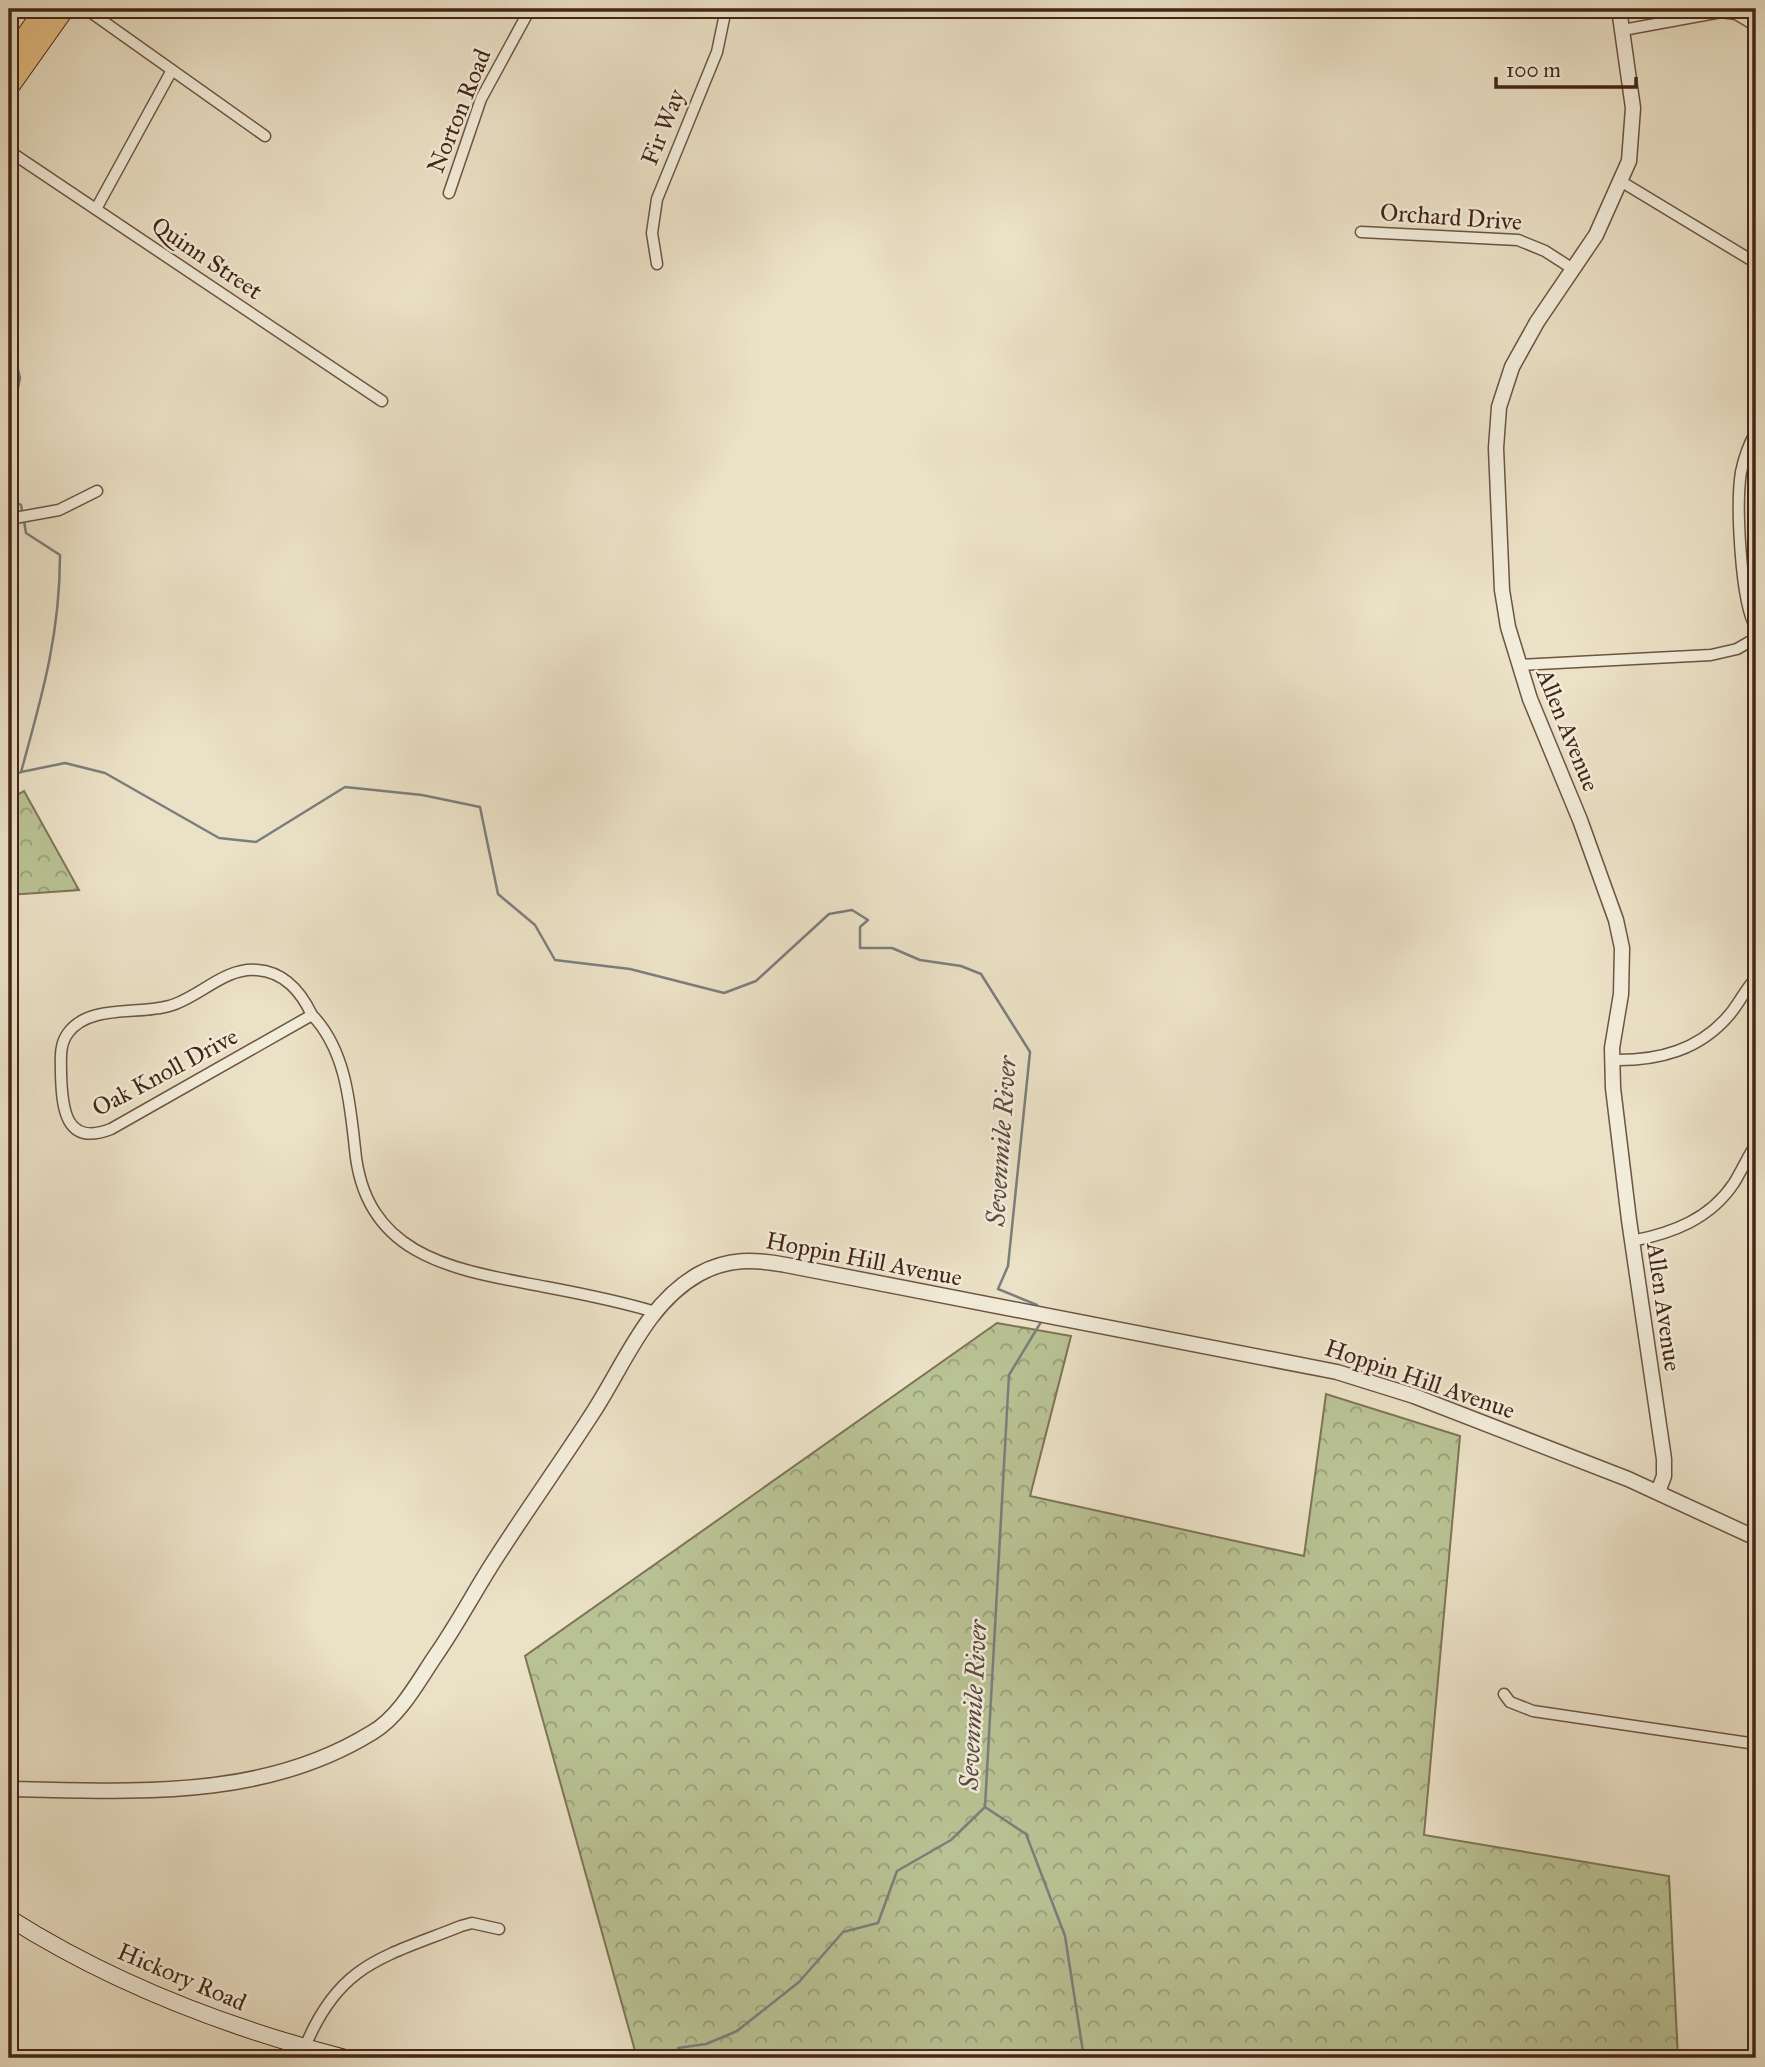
<svg xmlns="http://www.w3.org/2000/svg" width="1765" height="2067" font-family="'IM FELL Great Primer',serif">
	<style>
		.forest { fill: url(#forest-crowns); stroke: #7e7455; stroke-width: 2 }
		.lines { fill: none; stroke-linecap: round; stroke-linejoin: round }
		.stream { stroke: #7b7e7d; stroke-width: 2.5 }
		.minor-casing { stroke: #6e5442; stroke-width: 13 }
		.tertiary-casing { stroke: #6e5442; stroke-width: 17 }
		.secondary-casing { stroke: #442516; stroke-width: 18 }
		.primary-casing { stroke: #442516; stroke-width: 20 }
		.minor { stroke: #f2ecda; stroke-width: 10 }
		.tertiary { stroke: #f2ecda; stroke-width: 14 }
		.secondary { stroke: #f2ecda; stroke-width: 16 }
		.primary { stroke: #e6c083; stroke-width: 18 }
		.labels { text-anchor: middle; dominant-baseline: central; stroke-width: 5; stroke-linejoin: round; paint-order: stroke }
		.street-label { font-size: 24px; fill: #442516; stroke: #f2ecda }
		.water-label { font-size: 26px; font-style: italic; fill: #5b4a41; stroke: #f2ecda }
	</style>
	<defs>
		<pattern id="forest-crowns" width="20" height="18" patternUnits="userSpaceOnUse" patternTransform="scale(1.75)"><rect width="20" height="18" fill="#b9c294"/><path d="M2 6a3 3 0 1 1 6 0M12 15a3 3 0 1 1 6 0" fill="none" stroke="#989d78"/></pattern>
	</defs>
	<rect width="100%" height="100%" fill="#ebe1c6"/>
	<filter id="stains"><feTurbulence type="fractalNoise" baseFrequency=".00286" numOctaves="4"/><feColorMatrix values="0 0 0 0 .2 0 0 0 0 .09 0 0 0 0 .02 0 0 0 .5 -.17"/></filter>
	<radialGradient id="worn" r=".72"><stop offset=".6" stop-color="#630" stop-opacity="0"/><stop offset="1" stop-color="#630" stop-opacity=".3"/></radialGradient>
	<path class="forest" d="M 24,791 L 79,890 L 9,895 L 9,799 Z
		M 997,1323 L 1071,1336 L 1030,1496 L 1304,1556 L 1326,1394 L 1460,1436 L 1424,1835 L 1669,1876 L 1678,2058 L 637,2058 L 525,1656 Z"/>
	<g class="lines">
		<path class="stream" d="M 9,334 L 20,378 L 9,432
			M 9,498 L 21,505 L 23,515
			M 21,772 C 42,696 60,635 60,555 L 26,533 L 24,521
			M 9,778 L 21,772 L 65,763 L 105,773 L 219,838 L 256,842 L 345,787 L 422,795 L 480,807 L 498,894 L 535,925 L 555,960 L 630,969 L 724,993 L 756,981 L 829,914 L 852,910 L 868,920 L 860,927 L 860,948 L 892,948 L 920,960 L 961,966 L 981,974 L 1030,1052 L 1008,1266 L 998,1289 L 1037,1305
			M 985,1807 L 1026,1834 L 1065,1936 L 1084,2058
			M 678,2058 L 678,2048 L 706,2044 L 737,2031 L 799,1982 L 843,1932 L 878,1923 L 897,1871 L 951,1840 L 985,1807 L 1009,1375 L 1041,1322"/>
		<defs>
			<path id="minor" d="M 86,9 L 265,136
				M 1623,30 L 1721,12 L 1736,14 L 1756,26
				M 9,151 L 382,401
				M 1622,182 L 1756,263
				M 449,193 L 481,99 L 530,9
				M 96,209 L 172,70
				M 1361,232 L 1518,240 L 1545,251 L 1573,269
				M 657,264 L 652,233 L 657,199 L 717,52 L 726,9
				M 1756,431 C 1749,444 1744,457 1741,472 C 1736,503 1740,602 1756,628
				M 9,519 L 59,510 L 97,491
				M 1518,665 L 1711,655 L 1737,649 L 1756,638
				M 312,1015 C 301,992 285,972 257,970 C 224,967 199,998 169,1006 C 139,1015 89,1004 68,1033 C 59,1045 61,1060 61,1074 C 62,1108 65,1147 111,1129 L 312,1015 C 346,1050 350,1104 355,1149 C 365,1259 457,1270 546,1287 C 583,1294 619,1301 655,1312
				M 1612,1060 C 1659,1061 1700,1050 1730,1014 C 1740,1002 1746,988 1756,978
				M 1632,1241 C 1673,1233 1710,1219 1734,1183 C 1742,1170 1748,1156 1756,1144
				M 1504,1694 L 1510,1702 L 1533,1711 L 1756,1744
				M 305,2047 C 339,1963 384,1957 461,1926 L 472,1923 L 499,1929"/>
			<path id="tertiary" d="M 1619,9 L 1633,108 L 1629,161 L 1596,235 L 1537,322 L 1512,367 L 1499,407 L 1496,448 L 1502,590 L 1508,627 L 1530,699 L 1580,820 L 1616,920 L 1622,948 L 1621,994 L 1612,1048 L 1613,1088 L 1629,1220 L 1664,1459 L 1664,1476 L 1658,1492
				M 9,1789 C 134,1791 262,1801 373,1732 C 400,1716 419,1680 436,1655 C 456,1626 471,1598 489,1569 C 523,1515 560,1464 594,1411 C 625,1363 647,1303 699,1274 C 728,1258 754,1259 786,1265 L 1337,1372 L 1414,1396 L 1628,1479 L 1756,1538"/>
			<path id="secondary" d="M 9,1918 C 110,1982 229,2028 345,2058"/>
			<path id="primary" d="M 9,59 L 44,9
				M 9,88 L 65,9"/>
		</defs>
		<use href="#minor" class="minor-casing"/>
		<use href="#tertiary" class="tertiary-casing"/>
		<use href="#secondary" class="secondary-casing"/>
		<use href="#primary" class="primary-casing"/>
		<use href="#minor" class="minor"/>
		<use href="#tertiary" class="tertiary"/>
		<use href="#secondary" class="secondary"/>
		<use href="#primary" class="primary"/>
	</g>
	<g class="labels">
		<g class="street-label">
			<text transform="translate(459 111) rotate(-68)">Norton Road</text>
			<text transform="translate(663 127) rotate(-68)">Fir Way</text>
			<text transform="translate(1451 217) rotate(4)">Orchard Drive</text>
			<text transform="translate(207 258) rotate(34)">Quinn Street</text>
			<text transform="translate(1568 730) rotate(68)">Allen Avenue</text>
			<text transform="translate(165 1072) rotate(-28)">Oak Knoll Drive</text>
			<text transform="translate(864 1259) rotate(11)">Hoppin Hill Avenue</text>
			<text transform="translate(1664 1307) rotate(82)">Allen Avenue</text>
			<text transform="translate(1420 1379) rotate(19)">Hoppin Hill Avenue</text>
			<text transform="translate(182 1977) rotate(23)">Hickory Road</text>
		</g>
		<g class="water-label">
			<text transform="translate(1001 1141) rotate(-86)">Sevenmile River</text>
			<text transform="translate(973 1705) rotate(-87)">Sevenmile River</text>
		</g>
	</g>
	<rect width="1765" height="2067" fill="none" stroke="#ebe1c6" stroke-width="35"/>
	<rect x="10" y="10" width="1744" height="2046" fill="none" stroke="#442516" stroke-width="3.5"/>
	<rect x="18" y="18" width="1730" height="2032" fill="none" stroke="#442516" stroke-width="2"/>
	<path d="M1496 77v10h140v-10" fill="none" stroke="#442516" stroke-width="3.5"/>
	<text x="1506" y="77" font-size="21" fill="#442516" stroke="#f2ecda" stroke-width="5" paint-order="stroke">100 m</text>
	<rect width="100%" height="100%" filter="url(#stains)"/>
	<rect width="100%" height="100%" fill="url(#worn)"/>
</svg>
